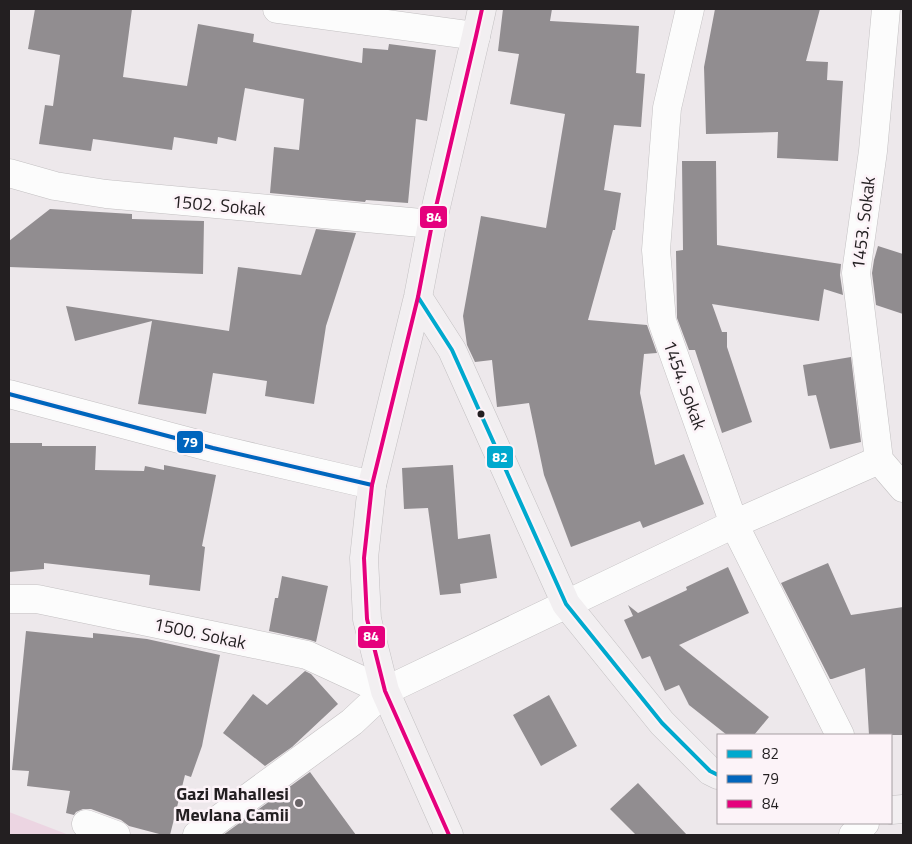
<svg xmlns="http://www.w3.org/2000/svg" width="912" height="844" font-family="'Titillium Web',sans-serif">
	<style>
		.green { fill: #ecd5e2 }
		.building { fill: #918d90 }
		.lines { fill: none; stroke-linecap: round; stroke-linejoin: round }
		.street-casing { stroke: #c3c0c2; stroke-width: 29 }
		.secondary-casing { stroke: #c3c0c2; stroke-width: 29 }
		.street { stroke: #fcfcfc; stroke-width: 28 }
		.secondary { stroke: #f2eff1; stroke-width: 28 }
		.bus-1-casing { stroke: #fcf3f8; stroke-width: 8 }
		.bus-2-casing { stroke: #fcf3f8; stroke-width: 8 }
		.bus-3-casing { stroke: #fcf3f8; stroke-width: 8 }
		.bus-1 { stroke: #00a9ce; stroke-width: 4 }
		.bus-2 { stroke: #0065bd; stroke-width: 4 }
		.bus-3 { stroke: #e5007d; stroke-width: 4 }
		.bus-dot { fill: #231f21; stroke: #fcf3f8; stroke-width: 2 }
		.poi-dot { fill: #6a6568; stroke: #fcf3f8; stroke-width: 2 }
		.labels { text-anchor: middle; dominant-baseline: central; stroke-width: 5; stroke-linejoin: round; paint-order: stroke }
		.street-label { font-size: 18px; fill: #231f21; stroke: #fcf3f8 }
		.poi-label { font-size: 18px; font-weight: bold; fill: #231f21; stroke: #fcf3f8; text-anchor: end }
		.line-badge { stroke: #fcf3f8; stroke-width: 2 }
		.badge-label { font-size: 14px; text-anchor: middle; font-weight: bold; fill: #fff }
	</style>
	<rect width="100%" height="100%" fill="#ede8eb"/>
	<path class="green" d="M 9,812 L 69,835 L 9,835 Z"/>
	<path class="building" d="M 35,9 L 132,9 L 123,77 L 187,86 L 198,24 L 254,34 L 253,42 L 362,63 L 363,48 L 388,50 L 389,44 L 436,50 L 427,121 L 416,119 L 408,203 L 366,200 L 365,202 L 270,193 L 274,147 L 299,150 L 304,99 L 245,88 L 236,141 L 218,137 L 217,144 L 174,137 L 172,150 L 93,139 L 91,151 L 39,144 L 45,105 L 53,106 L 60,55 L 28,49 Z
		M 503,9 L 552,9 L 550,21 L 639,26 L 636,73 L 645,74 L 641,127 L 614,125 L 604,190 L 621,193 L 615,230 L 613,230 L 588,320 L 647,325 L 657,353 L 644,354 L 640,393 L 655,465 L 684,454 L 704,504 L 643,528 L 640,521 L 571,547 L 544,475 L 529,403 L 497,407 L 492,360 L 475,362 L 467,345 L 463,316 L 481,216 L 546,228 L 565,114 L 510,104 L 519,54 L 498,51 Z
		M 715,9 L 820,9 L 806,61 L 828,62 L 827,80 L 843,81 L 838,161 L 777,158 L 778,132 L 706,134 L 704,67 Z
		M 682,161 L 716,161 L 717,245 L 841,264 L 840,275 L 843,295 L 824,289 L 819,321 L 712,304 L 722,332 L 727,332 L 727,347 L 752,422 L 722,433 L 695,350 L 689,350 L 677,318 L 676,251 L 683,250 Z
		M 50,209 L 132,214 L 132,219 L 204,221 L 203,274 L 9,267 L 9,241 Z
		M 316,229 L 356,233 L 326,326 L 314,404 L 265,396 L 267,381 L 213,373 L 206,414 L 138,404 L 152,321 L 75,341 L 66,306 L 229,331 L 238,267 L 301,275 Z
		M 878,246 L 903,254 L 903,314 L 876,305 L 872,273 L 874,260 Z
		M 851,357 L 861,442 L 830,449 L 816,395 L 808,396 L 803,365 Z
		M 9,443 L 42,443 L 42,446 L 96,446 L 95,470 L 144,471 L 145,466 L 164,470 L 164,465 L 216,475 L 202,546 L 205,547 L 200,591 L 149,585 L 150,575 L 44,563 L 44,569 L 9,572 Z
		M 453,465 L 458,539 L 490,534 L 497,578 L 460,584 L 461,593 L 440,595 L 428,508 L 404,509 L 402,468 Z
		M 828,563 L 851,615 L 903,607 L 903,735 L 869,735 L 865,668 L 832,679 L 830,679 L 781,583 Z
		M 728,567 L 749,613 L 679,645 L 769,717 L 754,735 L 727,735 L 689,705 L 679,685 L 665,691 L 650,656 L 642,659 L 624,620 L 633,616 L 628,605 L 638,613 L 687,590 L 686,587 Z
		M 282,576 L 328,586 L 316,642 L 310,640 L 269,631 L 275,598 L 278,598 Z
		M 26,631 L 93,638 L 93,633 L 147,639 L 220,655 L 202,746 L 191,777 L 185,775 L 170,835 L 163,835 L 129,826 L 121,820 L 91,809 L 83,809 L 76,812 L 74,815 L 66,813 L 70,791 L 27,786 L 29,771 L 12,770 Z
		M 305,671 L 311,674 L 338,704 L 292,747 L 265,766 L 223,733 L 253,694 L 267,705 Z
		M 549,695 L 577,746 L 541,766 L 513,715 Z
		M 310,772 L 356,835 L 223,835 Z
		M 638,783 L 687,835 L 636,835 L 610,809 Z"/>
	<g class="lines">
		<defs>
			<path id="street" d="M 277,9 L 476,36
				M 690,9 L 667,108 L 656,250 L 662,321 L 734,524 L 840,735
				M 886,9 L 873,151 L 856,273 L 879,460 L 903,488
				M 9,173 L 55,186 L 106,194 L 432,224
				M 9,394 L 213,448 L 372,485
				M 9,599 L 37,599 L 307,655 L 385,691
				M 86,824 L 116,835
				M 197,835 L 352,722 L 385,691 L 734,524 L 879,460
				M 853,835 L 865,823"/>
			<path id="secondary" d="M 418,297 L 452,350 L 566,604 L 662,723 L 710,771 L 718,775
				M 891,810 L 903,809
				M 449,835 L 385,691 L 367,619 L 364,558 L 372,485 L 418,297 L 432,224 L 476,36 L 482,9"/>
		</defs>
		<use href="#street" class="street-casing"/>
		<use href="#secondary" class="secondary-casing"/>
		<use href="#street" class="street"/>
		<use href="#secondary" class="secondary"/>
		<defs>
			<path id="bus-1" d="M 418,297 L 452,350 L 566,604 L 662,723 L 710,771 L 718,775"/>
			<path id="bus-2" d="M 9,394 L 213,448 L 372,485"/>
			<path id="bus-3" d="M 449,835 L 385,691 L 367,619 L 364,558 L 372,485 L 418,297 L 432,224 L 476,36 L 482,9"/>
		</defs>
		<use href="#bus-1" class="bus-1-casing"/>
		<use href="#bus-2" class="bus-2-casing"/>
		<use href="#bus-3" class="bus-3-casing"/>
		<use href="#bus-1" class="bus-1"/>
		<use href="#bus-2" class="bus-2"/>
		<use href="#bus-3" class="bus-3"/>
	</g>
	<circle class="bus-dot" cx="481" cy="414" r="4.5"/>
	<circle class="poi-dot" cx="299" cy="803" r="5"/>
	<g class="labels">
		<g class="street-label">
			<text transform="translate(219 205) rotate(5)">1502. Sokak</text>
			<text transform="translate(863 223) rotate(-83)">1453. Sokak</text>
			<text transform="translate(685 385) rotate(70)">1454. Sokak</text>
			<text transform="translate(200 633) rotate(12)">1500. Sokak</text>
		</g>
		<g class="poi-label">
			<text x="289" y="793">Gazi Mahallesi<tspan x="289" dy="21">Mevlana Camii</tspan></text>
		</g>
	</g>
	<g class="line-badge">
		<rect x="419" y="205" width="29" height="24" rx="5" fill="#e5007d"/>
		<rect x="176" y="430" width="28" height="24" rx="5" fill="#0065bd"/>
		<rect x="486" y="445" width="28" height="24" rx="5" fill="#00a9ce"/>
		<rect x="357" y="625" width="29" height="24" rx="5" fill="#e5007d"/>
	</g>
	<g class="badge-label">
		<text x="434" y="222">84</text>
		<text x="190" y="447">79</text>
		<text x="500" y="462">82</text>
		<text x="371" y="641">84</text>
	</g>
	<rect width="912" height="844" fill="none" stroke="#231f21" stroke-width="20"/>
	<rect x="717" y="734" width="175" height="90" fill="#fcf3f8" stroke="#a59ea2"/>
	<rect x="727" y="750" width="25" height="8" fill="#00a9ce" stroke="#a59ea2"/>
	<text x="762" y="759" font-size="15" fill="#231f21">82</text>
	<rect x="727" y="775" width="25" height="8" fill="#0065bd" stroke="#a59ea2"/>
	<text x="762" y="784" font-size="15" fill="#231f21">79</text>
	<rect x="727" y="800" width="25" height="8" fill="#e5007d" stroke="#a59ea2"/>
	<text x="762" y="809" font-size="15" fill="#231f21">84</text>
</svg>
